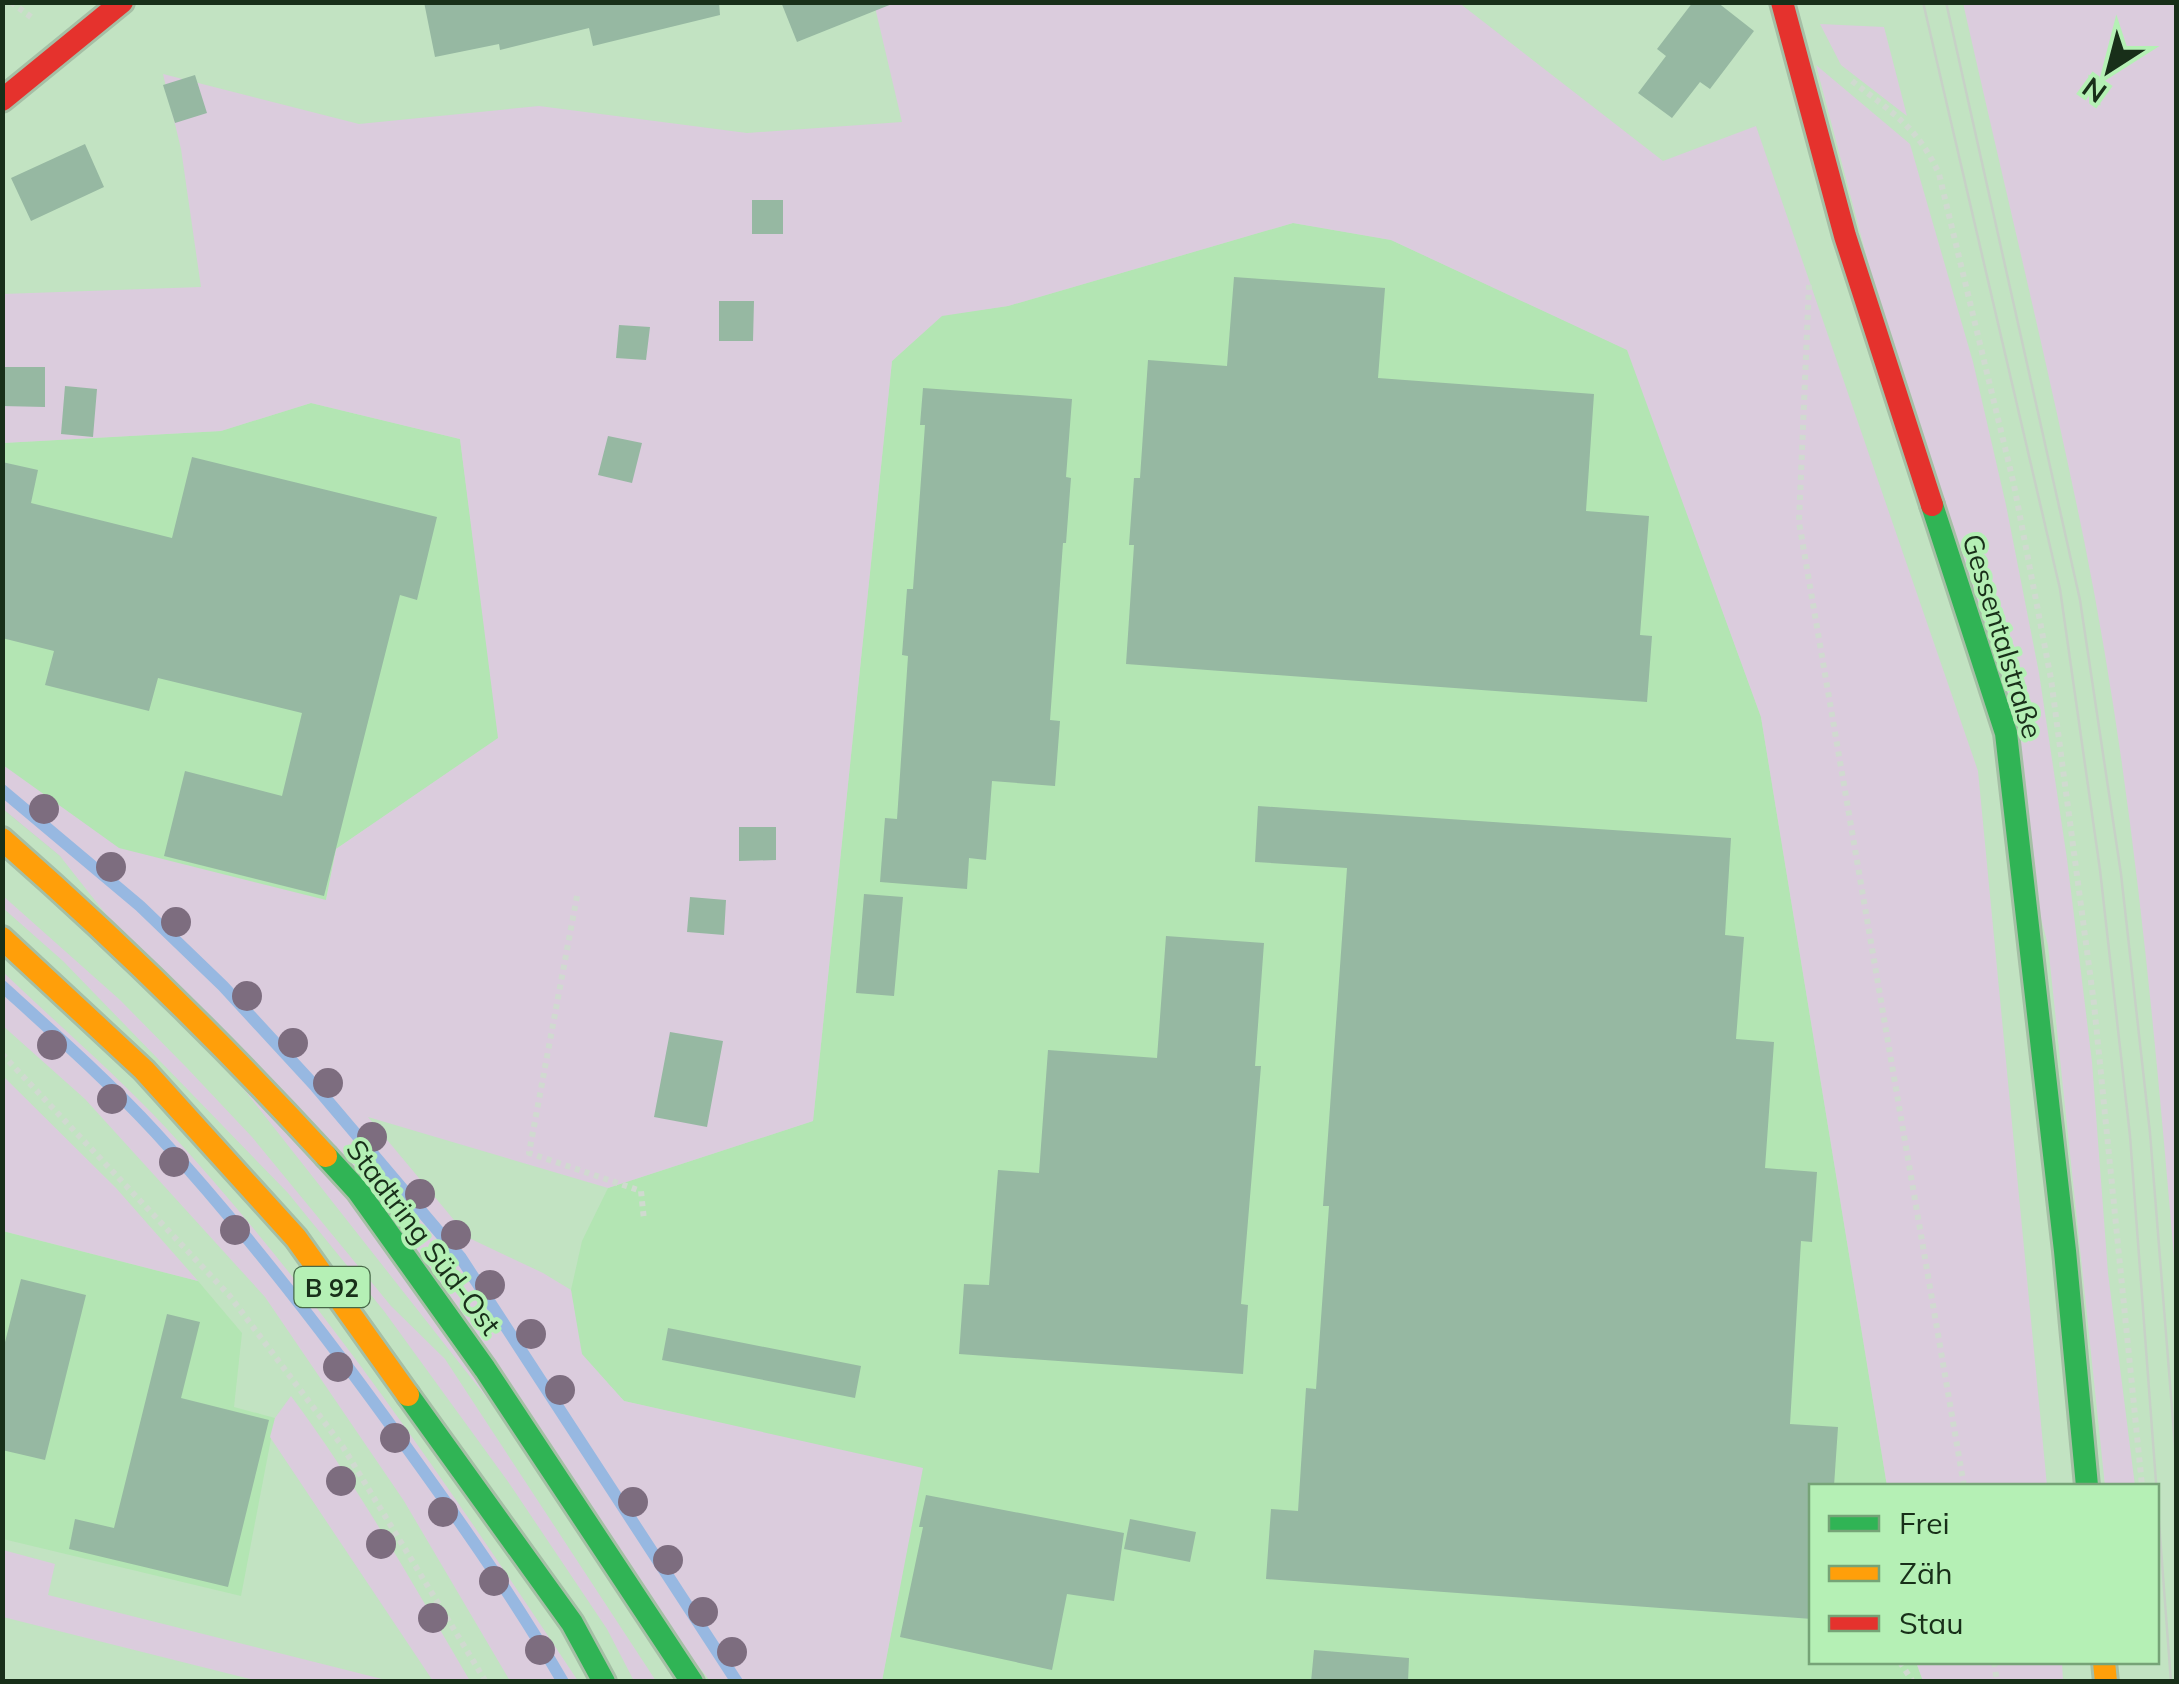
<svg xmlns="http://www.w3.org/2000/svg" width="2179" height="1684" font-family="Mulish,sans-serif">
	<style>
		.built { fill: #b3e5b3 }
		.green { fill: #dbccdd }
		.lines { fill: none; stroke-linecap: round; stroke-linejoin: round }
		.stream { stroke: #97b8e1; stroke-width: 12 }
		.building { fill: #96b8a2 }
		.fast-casing { stroke: #a5bfa5; stroke-width: 28 }
		.slow-casing { stroke: #a5bfa5; stroke-width: 28 }
		.jam-casing { stroke: #a5bfa5; stroke-width: 28 }
		.path { stroke: #d0dad0; stroke-width: 6; stroke-dasharray: 5 5; stroke-linecap: butt }
		.fast { stroke: #30b455; stroke-width: 22 }
		.slow { stroke: #ff9f0a; stroke-width: 22 }
		.jam { stroke: #e5322d; stroke-width: 22 }
		.tram { stroke: #c7d1c7; stroke-width: 2.5 }
		.tree { fill: #7d6d7f }
		.labels { text-anchor: middle; dominant-baseline: central; stroke-width: 8; stroke-linejoin: round; paint-order: stroke }
		.shield { fill: #b5f0b5; stroke: #476948; stroke-width: 2.5 }
		.shield-label { font-size: 25px; font-weight: bold; fill: #182f19 }
		.street-label { font-size: 28px; fill: #182f19; stroke: #b5f0b5 }
	</style>
	<rect width="100%" height="100%" fill="#c2e3c2"/>
	<path class="built" d="M 1293,223 L 1391,240 L 1628,350 L 1761,717 L 1887,1486 L 1812,1486 L 1812,1662 L 1916,1662 L 1923,1681 L 882,1681 L 922,1469 L 624,1401 L 581,1354 L 571,1290 L 582,1241 L 608,1188 L 813,1121 L 892,361 L 942,315 L 1008,306 Z
		M 311,403 L 460,439 L 499,738 L 336,849 L 326,900 L 431,882 L 367,1117 L 339,1140 L 60,856 L 3,809 L 3,443 L 221,431 Z
		M 2,1231 L 198,1281 L 242,1333 L 234,1407 L 275,1418 L 241,1596 L 3,1539 Z"/>
	<path class="green" d="M 1458,2 L 1663,161 L 1756,126 L 1978,771 L 2047,1486 L 1887,1486 L 1761,717 L 1627,350 L 1391,240 L 1293,223 L 1008,306 L 942,316 L 892,361 L 813,1121 L 608,1188 L 368,1117 L 469,1238 L 543,1273 L 571,1290 L 582,1354 L 624,1401 L 923,1468 L 882,1681 L 710,1681 L 60,856 L 3,809 L 3,765 L 119,848 L 326,900 L 336,849 L 498,738 L 460,439 L 311,403 L 221,431 L 3,443 L 3,294 L 201,287 L 181,149 L 163,74 L 359,124 L 539,106 L 747,133 L 902,122 L 874,3 Z
		M 1963,3 L 2176,3 L 2176,1281 C 2155,1033 2133,784 2084,540 C 2047,360 2003,181 1963,3 Z
		M 1820,24 L 1884,27 L 1907,116 L 1841,65 Z
		M 1816,65 L 1910,144 L 1973,362 L 2006,505 L 2039,673 L 2067,859 L 2092,1062 L 2108,1273 L 2135,1486 L 2105,1486 L 2048,945 Z
		M 2,895 L 120,1000 L 187,1068 L 252,1137 L 391,1306 L 445,1359 L 656,1681 L 634,1681 L 607,1629 L 509,1483 L 384,1311 L 288,1193 L 63,961 L 3,908 Z
		M 3,972 C 57,1024 116,1074 167,1129 C 323,1299 451,1490 578,1681 L 510,1681 L 404,1501 L 265,1297 L 85,1099 L 2,1025 Z
		M 2,1075 L 116,1188 L 198,1281 L 3,1231 Z
		M 291,1396 C 358,1486 413,1584 470,1681 L 433,1681 L 270,1437 L 275,1418 Z
		M 3,1550 L 55,1564 L 48,1595 L 390,1681 L 258,1681 L 3,1617 Z
		M 1916,1662 L 2062,1662 L 2063,1681 L 1923,1681 Z"/>
	<g class="lines">
		<path class="stream" d="M 2,790 L 140,906 L 223,986 L 316,1087 L 461,1258 L 737,1682
			M 2,986 C 55,1034 108,1081 156,1133 C 247,1232 329,1339 407,1448 C 462,1524 516,1601 563,1682"/>
	</g>
	<path class="building" d="M 424,2 L 719,2 L 720,15 L 593,46 L 589,28 L 500,50 L 499,44 L 435,57 Z
		M 781,2 L 891,2 L 892,4 L 797,42 Z
		M 1693,2 L 1717,2 L 1754,31 L 1710,89 L 1700,82 L 1672,118 L 1638,93 L 1666,56 L 1657,49 Z
		M 195,75 L 207,113 L 175,123 L 163,85 Z
		M 85,144 L 104,187 L 31,221 L 11,178 Z
		M 752,200 L 783,200 L 783,234 L 752,234 Z
		M 1234,277 L 1385,288 L 1378,378 L 1594,394 L 1586,511 L 1649,516 L 1640,635 L 1652,636 L 1647,702 L 1126,664 L 1134,545 L 1129,545 L 1134,478 L 1140,478 L 1148,360 L 1227,366 Z
		M 719,301 L 754,301 L 753,341 L 719,341 Z
		M 619,325 L 650,327 L 646,360 L 616,358 Z
		M 2,367 L 45,367 L 45,407 L 2,406 Z
		M 65,386 L 97,389 L 93,437 L 61,434 Z
		M 923,388 L 1072,399 L 1066,477 L 1071,478 L 1066,543 L 1063,543 L 1050,720 L 1060,721 L 1055,786 L 992,781 L 986,860 L 969,858 L 967,889 L 880,882 L 885,818 L 897,819 L 908,656 L 902,655 L 907,589 L 913,589 L 925,425 L 920,425 Z
		M 608,436 L 642,443 L 632,483 L 598,475 Z
		M 192,457 L 437,517 L 417,600 L 400,595 L 324,896 L 164,856 L 185,771 L 282,796 L 302,713 L 158,678 L 149,711 L 45,685 L 54,651 L 2,638 L 2,462 L 38,470 L 31,503 L 172,538 Z
		M 1258,806 L 1731,838 L 1725,935 L 1744,937 L 1736,1039 L 1774,1042 L 1765,1168 L 1817,1172 L 1812,1242 L 1801,1241 L 1790,1424 L 1838,1427 L 1834,1486 L 1812,1486 L 1812,1619 L 1266,1579 L 1271,1509 L 1298,1511 L 1306,1388 L 1316,1389 L 1329,1206 L 1323,1206 L 1347,868 L 1255,862 Z
		M 739,827 L 776,827 L 776,860 L 739,861 Z
		M 864,894 L 903,897 L 894,996 L 856,993 Z
		M 690,897 L 726,900 L 724,935 L 687,932 Z
		M 1166,936 L 1264,943 L 1255,1066 L 1261,1066 L 1241,1304 L 1248,1305 L 1243,1374 L 959,1354 L 964,1284 L 989,1285 L 998,1170 L 1039,1173 L 1048,1050 L 1157,1058 Z
		M 670,1032 L 723,1041 L 707,1127 L 654,1117 Z
		M 21,1279 L 86,1295 L 45,1460 L 2,1450 L 2,1354 Z
		M 167,1314 L 200,1322 L 181,1398 L 269,1420 L 228,1587 L 69,1549 L 75,1519 L 114,1528 Z
		M 668,1328 L 861,1366 L 855,1398 L 662,1360 Z
		M 926,1495 L 1124,1533 L 1114,1601 L 1067,1594 L 1052,1670 L 900,1637 L 923,1527 L 919,1527 Z
		M 1130,1519 L 1196,1532 L 1190,1562 L 1124,1549 Z
		M 1314,1650 L 1409,1658 L 1408,1682 L 1311,1682 Z"/>
	<g class="lines">
		<defs>
			<path id="fast" d="M 1932,505 L 2006,733 L 2065,1251 L 2087,1486
				M 326,1156 L 358,1191 L 485,1369 L 692,1682
				M 408,1395 L 572,1623 L 604,1682"/>
			<path id="slow" d="M 2,839 C 116,939 223,1044 326,1156
				M 2,938 L 144,1070 L 296,1238 L 408,1395
				M 2104,1662 L 2106,1682"/>
			<path id="jam" d="M 1782,2 L 1845,236 L 1932,505
				M 2,100 L 122,2"/>
		</defs>
		<use href="#fast" class="fast-casing"/>
		<use href="#slow" class="slow-casing"/>
		<use href="#jam" class="jam-casing"/>
		<path class="path" d="M 11,2 L 31,17
			M 1852,81 C 1891,112 1918,127 1939,174 L 2014,485 L 2051,679 L 2094,1004 L 2142,1486
			M 1809,285 L 1799,522 L 1964,1486
			M 577,896 L 529,1153 L 641,1191 L 644,1220
			M 2,1054 L 229,1295 L 343,1447 L 486,1682
			M 1900,1662 L 1913,1682
			M 1994,1662 L 1997,1682"/>
		<use href="#fast" class="fast"/>
		<use href="#slow" class="slow"/>
		<use href="#jam" class="jam"/>
		<path class="tram" d="M 1923,2 L 2060,589 L 2100,870 L 2130,1136 L 2171,1682
			M 1946,2 L 2080,600 L 2121,874 L 2150,1133 L 2176,1459"/>
	</g>
	<g class="tree">
		<circle cx="44" cy="809" r="15"/>
		<circle cx="111" cy="867" r="15"/>
		<circle cx="176" cy="922" r="15"/>
		<circle cx="247" cy="996" r="15"/>
		<circle cx="293" cy="1043" r="15"/>
		<circle cx="52" cy="1045" r="15"/>
		<circle cx="328" cy="1083" r="15"/>
		<circle cx="112" cy="1099" r="15"/>
		<circle cx="372" cy="1137" r="15"/>
		<circle cx="174" cy="1162" r="15"/>
		<circle cx="420" cy="1194" r="15"/>
		<circle cx="235" cy="1230" r="15"/>
		<circle cx="456" cy="1235" r="15"/>
		<circle cx="490" cy="1285" r="15"/>
		<circle cx="531" cy="1334" r="15"/>
		<circle cx="338" cy="1367" r="15"/>
		<circle cx="560" cy="1390" r="15"/>
		<circle cx="395" cy="1438" r="15"/>
		<circle cx="341" cy="1481" r="15"/>
		<circle cx="633" cy="1502" r="15"/>
		<circle cx="443" cy="1512" r="15"/>
		<circle cx="381" cy="1544" r="15"/>
		<circle cx="668" cy="1560" r="15"/>
		<circle cx="494" cy="1581" r="15"/>
		<circle cx="703" cy="1612" r="15"/>
		<circle cx="433" cy="1618" r="15"/>
		<circle cx="540" cy="1650" r="15"/>
		<circle cx="732" cy="1652" r="15"/>
	</g>
	<g class="labels">
		<rect class="shield" x="294.5" y="1267" width="75" height="40" rx="8"/>
		<g class="shield-label">
			<text x="332" y="1287">B 92</text>
		</g>
		<g class="street-label">
			<text transform="translate(2003 636) rotate(73)">Gessentalstraße</text>
			<text transform="translate(424 1237) rotate(53)">Stadtring Süd-Ost</text>
		</g>
	</g>
	<rect width="2179" height="1684" fill="none" stroke="#182f19" stroke-width="10"/>
	<rect x="1809" y="1484" width="350" height="180" fill="#b5f0b5" stroke="#76a377" stroke-width="2.5"/>
	<rect x="1829" y="1516" width="50" height="15" fill="#30b455" stroke="#76a377" stroke-width="2.5"/>
	<text x="1899" y="1534" font-size="30" fill="#182f19">Frei</text>
	<rect x="1829" y="1566" width="50" height="15" fill="#ff9f0a" stroke="#76a377" stroke-width="2.5"/>
	<text x="1899" y="1584" font-size="30" fill="#182f19">Zäh</text>
	<rect x="1829" y="1616" width="50" height="15" fill="#e5322d" stroke="#76a377" stroke-width="2.5"/>
	<text x="1899" y="1634" font-size="30" fill="#182f19">Stau</text>
	<g transform="translate(2109 70) rotate(216)" stroke="#b5f0b5" stroke-width="8" paint-order="stroke">
	<path d="M0-8L18 38L0 25L-18 38Z" fill="#182f19"/>
	<text y="-15" font-size="28" font-weight="bold" text-anchor="middle" fill="#182f19">N</text>
	</g>
</svg>
